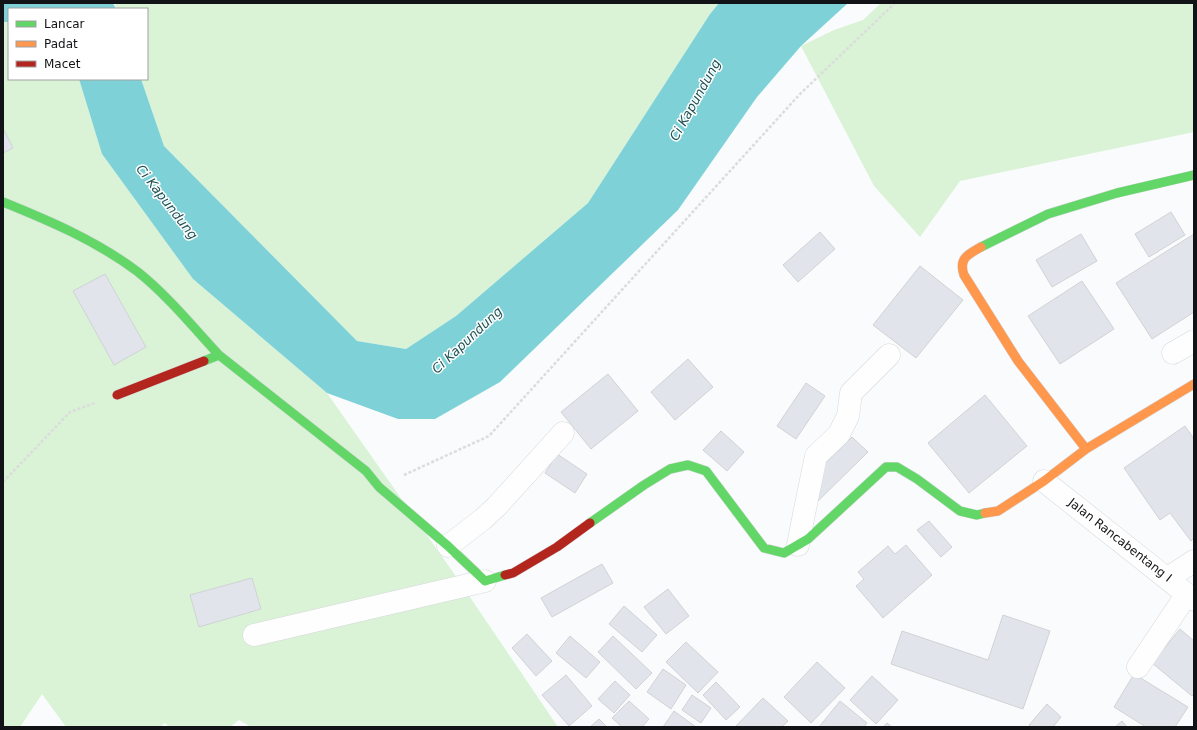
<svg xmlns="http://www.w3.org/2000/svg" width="1197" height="730" font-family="'DejaVu Sans',sans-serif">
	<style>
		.green { fill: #daf3d6 }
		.water { fill: #7ed2d7 }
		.building { fill: #e1e5eb; stroke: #d0d2d5 }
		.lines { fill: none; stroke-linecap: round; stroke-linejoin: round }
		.street-casing { stroke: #d6d8da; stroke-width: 23 }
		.fast-casing { stroke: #d6d8da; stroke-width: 10 }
		.slow-casing { stroke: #d6d8da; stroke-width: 10 }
		.jam-casing { stroke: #d6d8da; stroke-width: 10 }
		.path { stroke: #dbdcdc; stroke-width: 2.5; stroke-dasharray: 3 2; stroke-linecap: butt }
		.street { stroke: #fefeff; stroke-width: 22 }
		.fast { stroke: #63d668; stroke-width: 9 }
		.slow { stroke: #ff974d; stroke-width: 9 }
		.jam { stroke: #b3261e; stroke-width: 9 }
		.labels { text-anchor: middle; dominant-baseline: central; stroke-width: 3; stroke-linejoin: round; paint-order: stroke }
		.street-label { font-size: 12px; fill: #121316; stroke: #fff }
		.water-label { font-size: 13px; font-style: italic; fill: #205356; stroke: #fff }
	</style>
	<rect width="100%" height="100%" fill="#f9fbfd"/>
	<path class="green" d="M 117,3 L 719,3 L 710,14 L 588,203 L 456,316 L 406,349 L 357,341 L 164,146 L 141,79 L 147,79 L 147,9 L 116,9 L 115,5 Z
		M 881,3 L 1194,3 L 1194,132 L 960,181 L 920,237 L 874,186 L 801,46 L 834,30 L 863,20 Z
		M 3,22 L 9,22 L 9,79 L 79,79 L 102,154 L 193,279 L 327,393 L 455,575 L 558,727 L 251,727 L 239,720 L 230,727 L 170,727 L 164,723 L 161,727 L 66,727 L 42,694 L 20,727 L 3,727 Z"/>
	<path class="water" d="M 3,3 L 113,3 L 116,9 L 9,9 L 9,22 L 3,22 Z
		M 719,3 L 848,3 L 801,46 L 757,97 L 678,210 L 500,382 L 435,419 L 398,419 L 327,393 L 193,279 L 102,154 L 79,79 L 141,79 L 164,146 L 357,341 L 406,349 L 456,316 L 588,203 L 710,14 Z"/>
	<path class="building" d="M 3,128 L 13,148 L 3,153 Z
		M 1171,212 L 1185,235 L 1149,257 L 1135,234 Z
		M 820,232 L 835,249 L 798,282 L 783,265 Z
		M 1081,234 L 1097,261 L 1052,287 L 1036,260 Z
		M 1194,234 L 1194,312 L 1152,339 L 1116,283 Z
		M 920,266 L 963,300 L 916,358 L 873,325 Z
		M 105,274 L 146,347 L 114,365 L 73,291 Z
		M 1082,281 L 1114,329 L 1060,364 L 1028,316 Z
		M 688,359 L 713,387 L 675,420 L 651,392 Z
		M 608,374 L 638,411 L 591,449 L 561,412 Z
		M 806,383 L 825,396 L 796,439 L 777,426 Z
		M 985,395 L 1027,446 L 969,493 L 928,443 Z
		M 1185,426 L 1194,439 L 1194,538 L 1191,541 L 1170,513 L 1160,520 L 1124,468 Z
		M 721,431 L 744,452 L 727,471 L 703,450 Z
		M 852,437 L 868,452 L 815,504 L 799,489 Z
		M 557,454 L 587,474 L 575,493 L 545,473 Z
		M 929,521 L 952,547 L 941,557 L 917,530 Z
		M 906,545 L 932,575 L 883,618 L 856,586 L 864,579 L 858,572 L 888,546 L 895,554 Z
		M 602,564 L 613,583 L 552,617 L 541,598 Z
		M 252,578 L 261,609 L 199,627 L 190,595 Z
		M 668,589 L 689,616 L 666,634 L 644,607 Z
		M 624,606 L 657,635 L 642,652 L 609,624 Z
		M 1003,615 L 1050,631 L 1023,709 L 891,664 L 902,631 L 988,660 Z
		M 1180,629 L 1194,641 L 1194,694 L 1192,696 L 1152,663 Z
		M 527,634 L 552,661 L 536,676 L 512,648 Z
		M 570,636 L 600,662 L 586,678 L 556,653 Z
		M 613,636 L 652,673 L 636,689 L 598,652 Z
		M 686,642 L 718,672 L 698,693 L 666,662 Z
		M 817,662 L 845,688 L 811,723 L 784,697 Z
		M 663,669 L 686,685 L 671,709 L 647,692 Z
		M 1134,674 L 1188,707 L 1175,727 L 1146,727 L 1114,707 Z
		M 566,675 L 592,706 L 569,726 L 542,695 Z
		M 872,676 L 898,700 L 876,724 L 850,700 Z
		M 615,681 L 630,695 L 614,713 L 598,699 Z
		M 716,682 L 740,707 L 726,720 L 703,695 Z
		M 692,695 L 711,708 L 701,723 L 682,710 Z
		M 763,698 L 788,721 L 782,727 L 735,727 Z
		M 629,701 L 649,719 L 642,727 L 622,727 L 612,718 Z
		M 840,701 L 867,723 L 864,727 L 819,727 Z
		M 1047,704 L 1061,717 L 1053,727 L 1032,727 L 1029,725 Z
		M 674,711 L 696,727 L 663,727 Z
		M 599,719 L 607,727 L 590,727 Z
		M 1122,721 L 1127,727 L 1115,727 Z
		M 887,723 L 892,727 L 883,727 Z"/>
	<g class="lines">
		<defs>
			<path id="street" d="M 1173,353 L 1194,341
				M 1044,481 L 1194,600
				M 798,545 L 804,514 L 816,456 L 839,434 L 848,416 L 851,393 L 889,355
				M 448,546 L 483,519 L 497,506 L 563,433
				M 1168,578 L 1194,561
				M 254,635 L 485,581
				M 1138,667 L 1187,594"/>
			<path id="fast" d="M 3,202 C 50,221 97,241 138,272 C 168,296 193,327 219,355
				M 981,247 L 1048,214 L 1117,193 L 1194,175
				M 204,361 L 219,355 L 366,471 L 379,487 L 448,546 L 485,581 L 505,575
				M 590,523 L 644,485 L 670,469 L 688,465 L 706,471 L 764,548 L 784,553 L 808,539 L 886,467 L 897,467 L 917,479 L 960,511 L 977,515 L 985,513"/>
			<path id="slow" d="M 981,247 C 969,254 958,258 964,275 L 1018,361 L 1086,449
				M 985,513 L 998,511 L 1044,481 L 1086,449 L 1194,384"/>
			<path id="jam" d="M 117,395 L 204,361
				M 505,575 L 513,573 L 557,547 L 590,523"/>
		</defs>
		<use href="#street" class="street-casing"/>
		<use href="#fast" class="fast-casing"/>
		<use href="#slow" class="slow-casing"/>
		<use href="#jam" class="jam-casing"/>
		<path class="path" d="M 404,475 L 489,436 L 800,94 L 895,3
			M 3,482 L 70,412 L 95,403"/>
		<use href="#street" class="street"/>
		<use href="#fast" class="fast"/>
		<use href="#slow" class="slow"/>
		<use href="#jam" class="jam"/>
	</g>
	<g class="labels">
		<g class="street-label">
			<text transform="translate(1120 540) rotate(38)">Jalan Rancabentang I</text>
		</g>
		<g class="water-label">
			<text transform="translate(695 100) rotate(-61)">Ci Kapundung</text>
			<text transform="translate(167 202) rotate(52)">Ci Kapundung</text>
			<text transform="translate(467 340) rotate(-43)">Ci Kapundung</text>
		</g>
	</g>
	<rect width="1197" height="730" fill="none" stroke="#121316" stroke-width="8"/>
	<rect x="8" y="8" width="140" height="72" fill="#ffffff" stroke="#a0a1a2"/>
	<rect x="16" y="21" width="20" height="6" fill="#63d668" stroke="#a0a1a2"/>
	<text x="44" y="28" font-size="12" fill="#121316">Lancar</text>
	<rect x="16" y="41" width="20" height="6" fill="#ff974d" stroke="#a0a1a2"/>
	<text x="44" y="48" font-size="12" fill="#121316">Padat</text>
	<rect x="16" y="61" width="20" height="6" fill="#b3261e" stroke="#a0a1a2"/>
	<text x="44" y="68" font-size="12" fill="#121316">Macet</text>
</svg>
